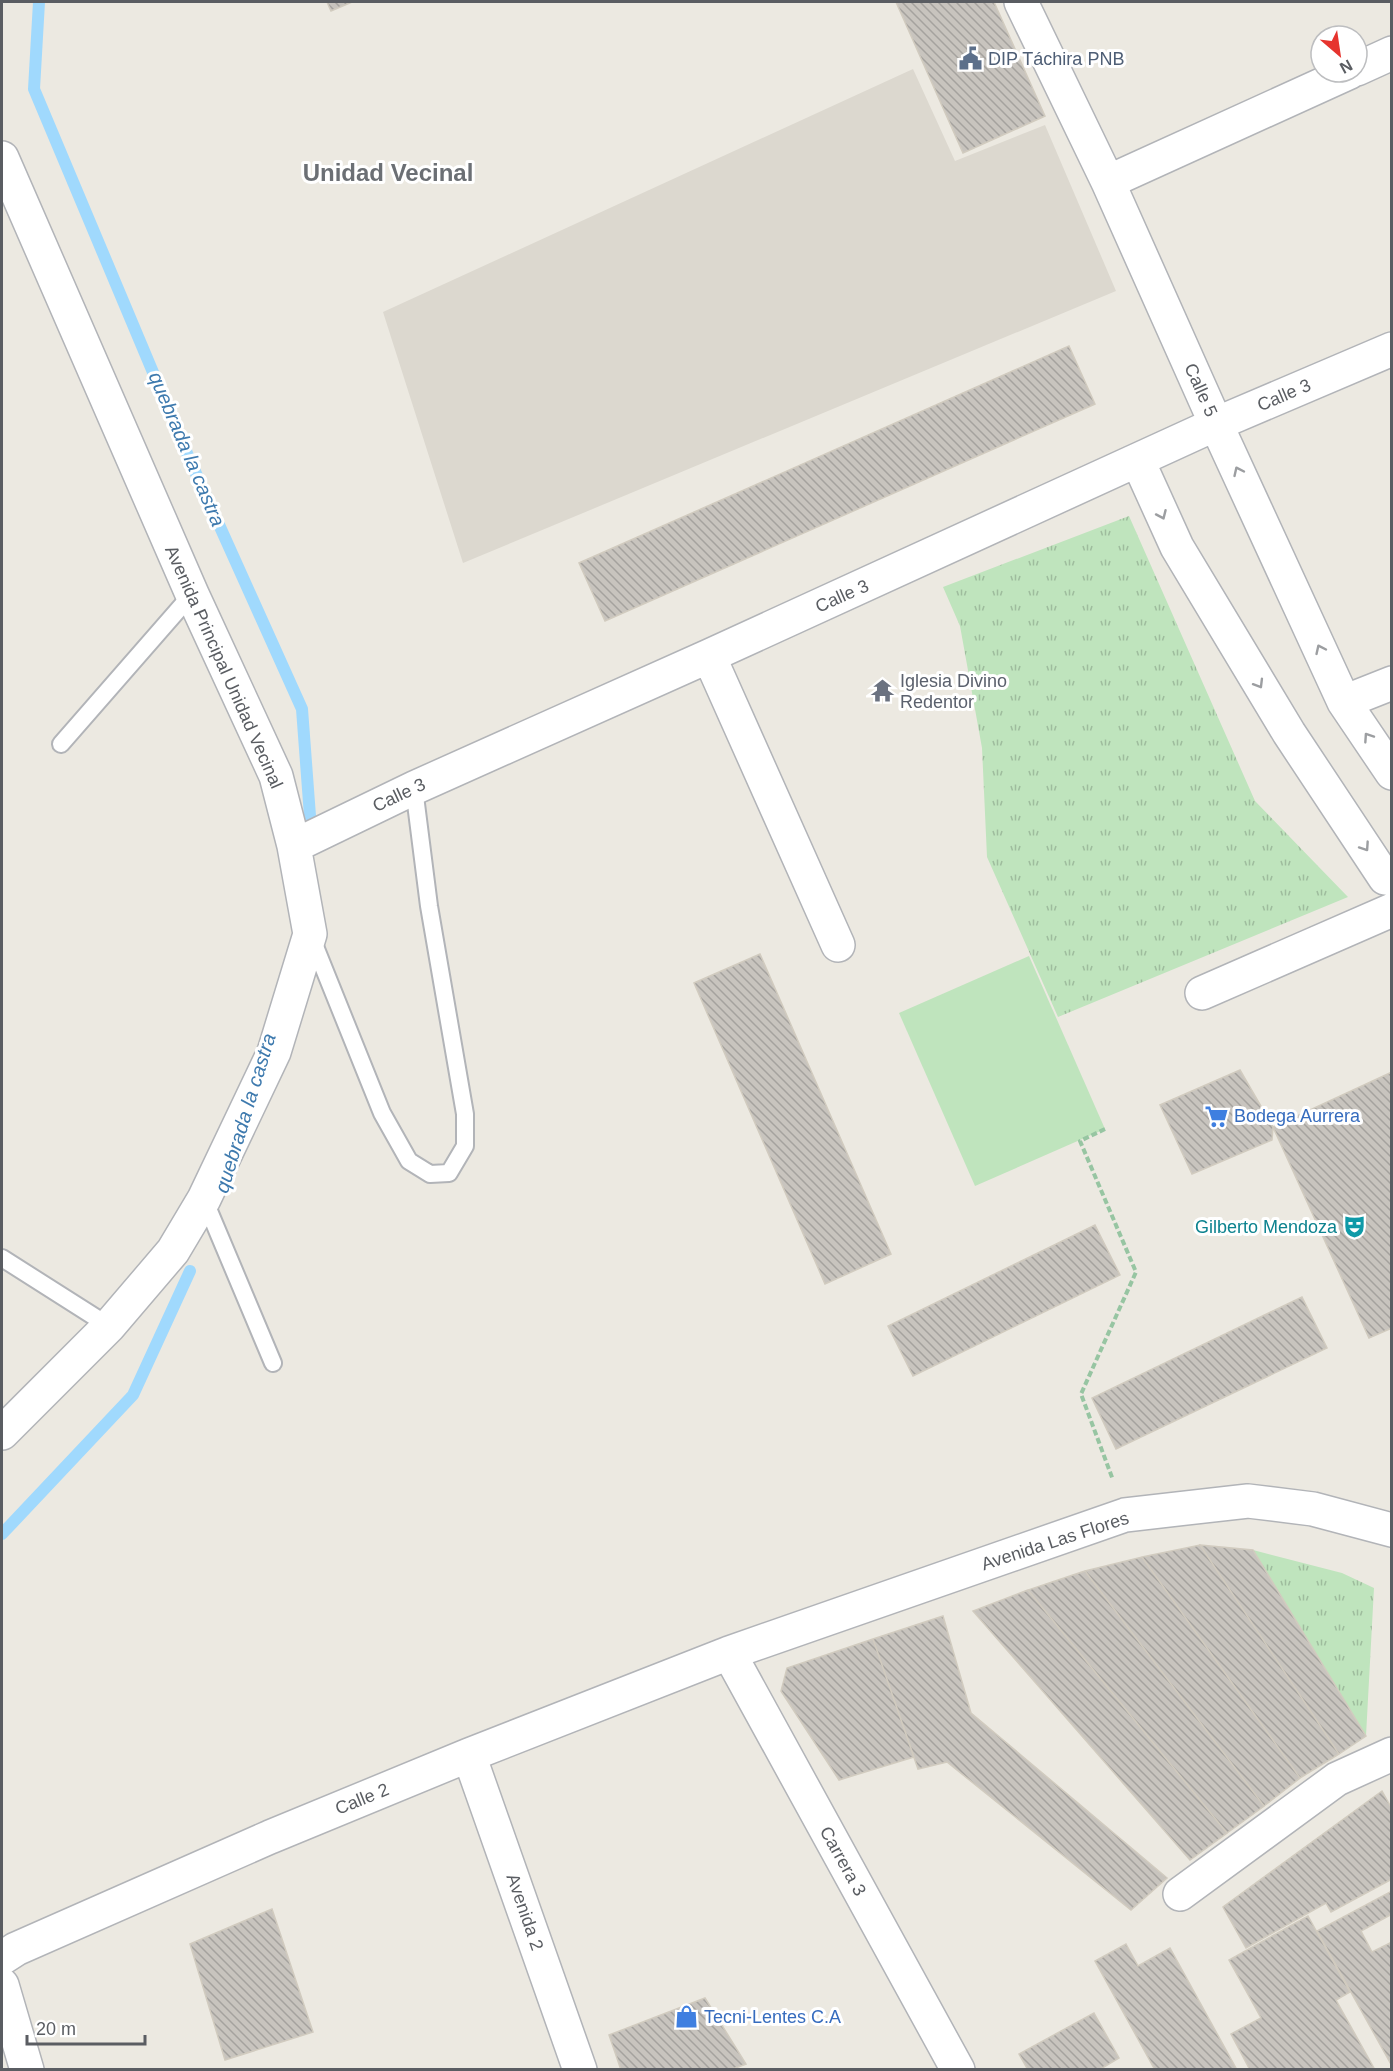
<svg xmlns="http://www.w3.org/2000/svg" width="1393" height="2071" font-family="Arial,sans-serif">
	<style>
		.education { fill: #dcd8cf }
		.grass { fill: url(#grass-tufts) }
		.pitch { fill: #bfe4bd }
		.lines { fill: none; stroke-linecap: round; stroke-linejoin: round }
		.stream { stroke: #a0d9fd; stroke-width: 12 }
		.building { fill: url(#building-back-hatch); stroke: #d1cbbf; stroke-width: 1.5 }
		.service-casing { stroke: #b2b4b8; stroke-width: 20 }
		.minor-casing { stroke: #b2b4b8; stroke-width: 36 }
		.path { stroke: #97c5a2; stroke-width: 4; stroke-dasharray: 6 3; stroke-linecap: butt }
		.service { stroke: #fff; stroke-width: 16 }
		.minor { stroke: #fff; stroke-width: 33 }
		.oneway { stroke: #9c9ea1 }
		.labels { text-anchor: middle; dominant-baseline: central; stroke-width: 6; stroke-linejoin: round; paint-order: stroke }
		.service-label { font-size: 18px; fill: #4e5e75; stroke: #fff; text-anchor: start }
		.street-label { font-size: 18px; fill: #5a5d62; stroke: #fff }
		.worship-label { font-size: 18px; fill: #5b616d; stroke: #fff; text-anchor: start }
		.shop-label { font-size: 18px; fill: #366cbe; stroke: #fff; text-anchor: start }
		.culture-label { font-size: 18px; fill: #0d838f; stroke: #fff; text-anchor: end }
		.water-label { font-size: 20px; font-style: italic; fill: #3e7aae; stroke: #fff }
		.district-label { font-size: 24px; font-weight: bold; fill: #6b6f74; stroke: #fff }
	</style>
	<defs>
		<pattern id="grass-tufts" width="24" height="20" patternUnits="userSpaceOnUse" patternTransform="scale(1.5)"><rect width="24" height="20" fill="#bfe4bd"/><path d="M3 7l-1-3M5 7V3M7 7l1-3M15 17l-1-3M17 17v-4M19 17l1-3" fill="none" stroke="#9ebc9d"/></pattern>
		<pattern id="building-back-hatch" width="6" height="6" patternUnits="userSpaceOnUse" patternTransform="scale(1.5)"><rect width="6" height="6" fill="#c8c4be"/><path d="M-1 5l2 2M0 0l6 6M5-1l2 2" fill="none" stroke="#a5a29e"/></pattern>
	</defs>
	<rect width="100%" height="100%" fill="#ece9e1"/>
	<path class="education" d="M 913,69 L 955,161 L 1045,125 L 1116,291 L 463,563 L 383,312 Z"/>
	<path class="grass" d="M 1129,516 L 1255,801 L 1348,897 L 1058,1017 L 987,857 L 982,748 L 960,626 L 943,587 Z
		M 1253,1550 L 1342,1573 L 1374,1588 L 1366,1736 Z"/>
	<path class="pitch" d="M 1029,956 L 1105,1129 L 975,1186 L 899,1013 Z"/>
	<g class="lines">
		<path class="stream" d="M 39,2 L 34,89 L 189,458 L 302,709 L 310,816
			M 2,1534 L 133,1395 L 190,1271"/>
	</g>
	<path class="building" d="M 327,2 L 352,2 L 331,11 Z
		M 896,2 L 994,2 L 1045,116 L 963,153 Z
		M 1069,346 L 1095,404 L 605,621 L 579,563 Z
		M 760,954 L 891,1254 L 825,1284 L 694,983 Z
		M 1240,1070 L 1273,1127 L 1272,1140 L 1192,1174 L 1160,1105 Z
		M 1392,1072 L 1392,1328 L 1369,1338 L 1273,1127 Z
		M 1095,1225 L 1120,1275 L 913,1376 L 888,1326 Z
		M 1302,1297 L 1327,1348 L 1116,1449 L 1092,1398 Z
		M 1200,1545 L 1253,1550 L 1366,1736 L 1339,1754 Z
		M 1200,1545 L 1339,1754 L 1300,1778 L 1142,1557 Z
		M 1142,1557 L 1300,1778 L 1264,1806 L 1085,1571 Z
		M 1085,1571 L 1264,1806 L 1227,1833 L 1028,1590 Z
		M 1028,1590 L 1227,1833 L 1190,1860 L 973,1611 Z
		M 943,1616 L 971,1713 L 1167,1878 L 1131,1910 L 947,1762 L 918,1769 L 873,1639 Z
		M 873,1639 L 914,1757 L 839,1780 L 781,1691 L 787,1668 Z
		M 1382,1791 L 1392,1809 L 1392,1879 L 1331,1912 L 1326,1903 L 1246,1948 L 1223,1907 Z
		M 1392,1891 L 1392,1914 L 1361,1931 L 1372,1952 L 1392,1942 L 1392,2066 L 1317,1931 Z
		M 272,1909 L 313,2032 L 225,2060 L 190,1944 Z
		M 1308,1916 L 1350,1992 L 1336,2000 L 1375,2070 L 1250,2070 L 1231,2034 L 1261,2018 L 1229,1960 Z
		M 1126,1944 L 1138,1966 L 1170,1948 L 1237,2070 L 1155,2070 L 1095,1961 Z
		M 705,1998 L 746,2064 L 730,2070 L 621,2070 L 609,2035 Z
		M 1094,2013 L 1119,2058 L 1099,2070 L 1028,2070 L 1019,2054 Z"/>
	<g class="lines">
		<defs>
			<path id="service" d="M 61,744 L 192,594
				M 312,939 L 382,1113 L 409,1161 L 430,1174 L 449,1173 L 465,1146 L 465,1114 L 429,906 L 414,788
				M 204,1199 L 273,1363
				M 2,1258 L 109,1326"/>
			<path id="minor" d="M 1021,2 L 1108,182 L 1216,424 L 1344,702 L 1392,773
				M 1357,69 L 1392,53
				M 2,158 L 192,594 L 276,776 L 294,846 L 310,934 L 274,1052 L 204,1199 L 173,1251 L 109,1326 L 2,1433
				M 1108,182 L 1350,72
				M 1138,461 L 1177,547 L 1289,733 L 1385,878 L 1392,879
				M 709,656 L 838,945
				M 1344,702 L 1392,683
				M 294,846 L 414,788 L 709,656 L 1216,424 L 1392,349
				M 1202,993 L 1392,910
				M 729,1653 L 958,2070
				M 469,1755 L 580,2070
				M 1180,1894 L 1337,1779 L 1392,1754
				M 2,1958 L 16,1949 L 270,1837 L 469,1755 L 729,1653 L 1125,1515 L 1248,1501 L 1313,1509 L 1392,1530
				M 2,1985 L 27,2070"/>
		</defs>
		<use href="#service" class="service-casing"/>
		<use href="#minor" class="minor-casing"/>
		<path class="path" d="M 1105,1129 L 1080,1141 L 1136,1272 L 1081,1394 L 1113,1480"/>
		<use href="#service" class="service"/>
		<use href="#minor" class="minor"/>
	</g>
	<defs><path id="oneway-chevron" d="M-2-3.5L2.5 0L-2 3.5" fill="none" stroke-width="1.6" stroke-linecap="round" stroke-linejoin="round" transform="scale(1.5)"/></defs>
	<g class="oneway">
		<use href="#oneway-chevron" transform="translate(1238 471) rotate(-115)"/>
		<use href="#oneway-chevron" transform="translate(1162 515) rotate(66)"/>
		<use href="#oneway-chevron" transform="translate(1320 649) rotate(-115)"/>
		<use href="#oneway-chevron" transform="translate(1259 684) rotate(59)"/>
		<use href="#oneway-chevron" transform="translate(1368 737) rotate(-124)"/>
		<use href="#oneway-chevron" transform="translate(1365 847) rotate(56)"/>
	</g>
	<defs>
		<symbol id="civic-bare" viewBox="-9 -9 18 18"><path d="M-.6-6.5H3V-4.5H.6V-3L4-1V1h2V6H-6V1h2V-1L-.6-3ZM-1.2 2.5V6h2.4V2.5Z" fill="#5c6f8a" stroke="#fff" stroke-width="2.5" paint-order="stroke"/></symbol>
		<symbol id="temple-bare" viewBox="-9 -9 18 18"><path d="M0-6L5-2H3V0L6.5 2.5H4V6H1.5V3h-3V6H-4V2.5H-6.5L-3 0V-2H-5Z" fill="#6b7280" stroke="#fff" stroke-width="2.5" paint-order="stroke"/></symbol>
		<symbol id="supermarket-bare" viewBox="-9 -9 18 18"><path d="M-6-5.5h2.5l.6 2H6L4.5 2H-2.5L-4.4-4H-6ZM-1.5 3.2a1.3 1.3 0 1 0 .1 0ZM3 3.2a1.3 1.3 0 1 0 .1 0Z" fill="#3f7fe0" stroke="#fff" stroke-width="2.5" paint-order="stroke"/></symbol>
		<symbol id="theatre-bare" viewBox="-9 -9 18 18"><path d="M-5-5.5Q0-4 5-5.5V0Q5 5 0 6Q-5 5-5 0ZM-3.3-2.5H-1v1.5H-3.3ZM1-2.5H3.3v1.5H1ZM-2.8 1Q0 5.5 2.8 1Z" fill="#0f9aa8" stroke="#fff" stroke-width="2.5" paint-order="stroke"/></symbol>
		<symbol id="shop-bare" viewBox="-9 -9 18 18"><path d="M-5-2.5h2.3a2.7 3.5 0 0 1 5.4 0H5L5.5 6h-11ZM-1.5-2.5h3a1.5 2.3 0 0 0-3 0Z" fill="#3f7fe0" stroke="#fff" stroke-width="2.5" paint-order="stroke"/></symbol>
	</defs>
	<g fill-rule="evenodd">
		<use href="#civic-bare" x="954" y="42" width="33" height="33"/>
		<use href="#temple-bare" x="866" y="674" width="33" height="33"/>
		<use href="#supermarket-bare" x="1200" y="1100" width="33" height="33"/>
		<use href="#theatre-bare" x="1338" y="1210" width="33" height="33"/>
		<use href="#shop-bare" x="670" y="2000" width="33" height="33"/>
	</g>
	<g class="labels">
		<g class="service-label">
			<text x="988" y="59">DIP Táchira PNB</text>
		</g>
		<g class="street-label">
			<text transform="translate(1201 390) rotate(66)">Calle 5</text>
			<text transform="translate(1284 395) rotate(-23)">Calle 3</text>
			<text transform="translate(842 596) rotate(-24)">Calle 3</text>
			<text transform="translate(224 667) rotate(66)">Avenida Principal Unidad Vecinal</text>
			<text transform="translate(399 795) rotate(-25)">Calle 3</text>
			<text transform="translate(1055 1541) rotate(-18)">Avenida Las Flores</text>
			<text transform="translate(362 1799) rotate(-22)">Calle 2</text>
			<text transform="translate(843 1861) rotate(61)">Carrera 3</text>
			<text transform="translate(525 1912) rotate(71)">Avenida 2</text>
		</g>
		<g class="worship-label">
			<text x="900" y="681">Iglesia Divino<tspan x="900" dy="21">Redentor</tspan></text>
		</g>
		<g class="shop-label">
			<text x="1234" y="1116">Bodega Aurrera</text>
			<text x="704" y="2017">Tecni-Lentes C.A</text>
		</g>
		<g class="culture-label">
			<text x="1337" y="1227">Gilberto Mendoza</text>
		</g>
		<g class="water-label">
			<text transform="translate(187 449) rotate(67)">quebrada la castra</text>
			<text transform="translate(245 1113) rotate(-73)">quebrada la castra</text>
		</g>
		<g class="district-label">
			<text x="388" y="172">Unidad Vecinal</text>
		</g>
	</g>
	<rect width="1393" height="2071" fill="none" stroke="#5a5d62" stroke-width="6"/>
	<g transform="translate(1339 54) rotate(151)"><circle r="28" fill="#ffffff" stroke="#bdbec0" stroke-width="1.5"/>
	<path d="M0-4.5L10 22L0 15L-10 22Z" fill="#e6342e"/>
	<text y="-9" font-size="16" font-weight="bold" text-anchor="middle" fill="#5a5d62">N</text>
	</g>
	<path d="M27 2035v9h118v-9" fill="none" stroke="#5a5d62" stroke-width="3"/>
	<text x="36" y="2035" font-size="18" fill="#5a5d62" stroke="#ffffff" stroke-width="4.5" paint-order="stroke">20 m</text>
</svg>
